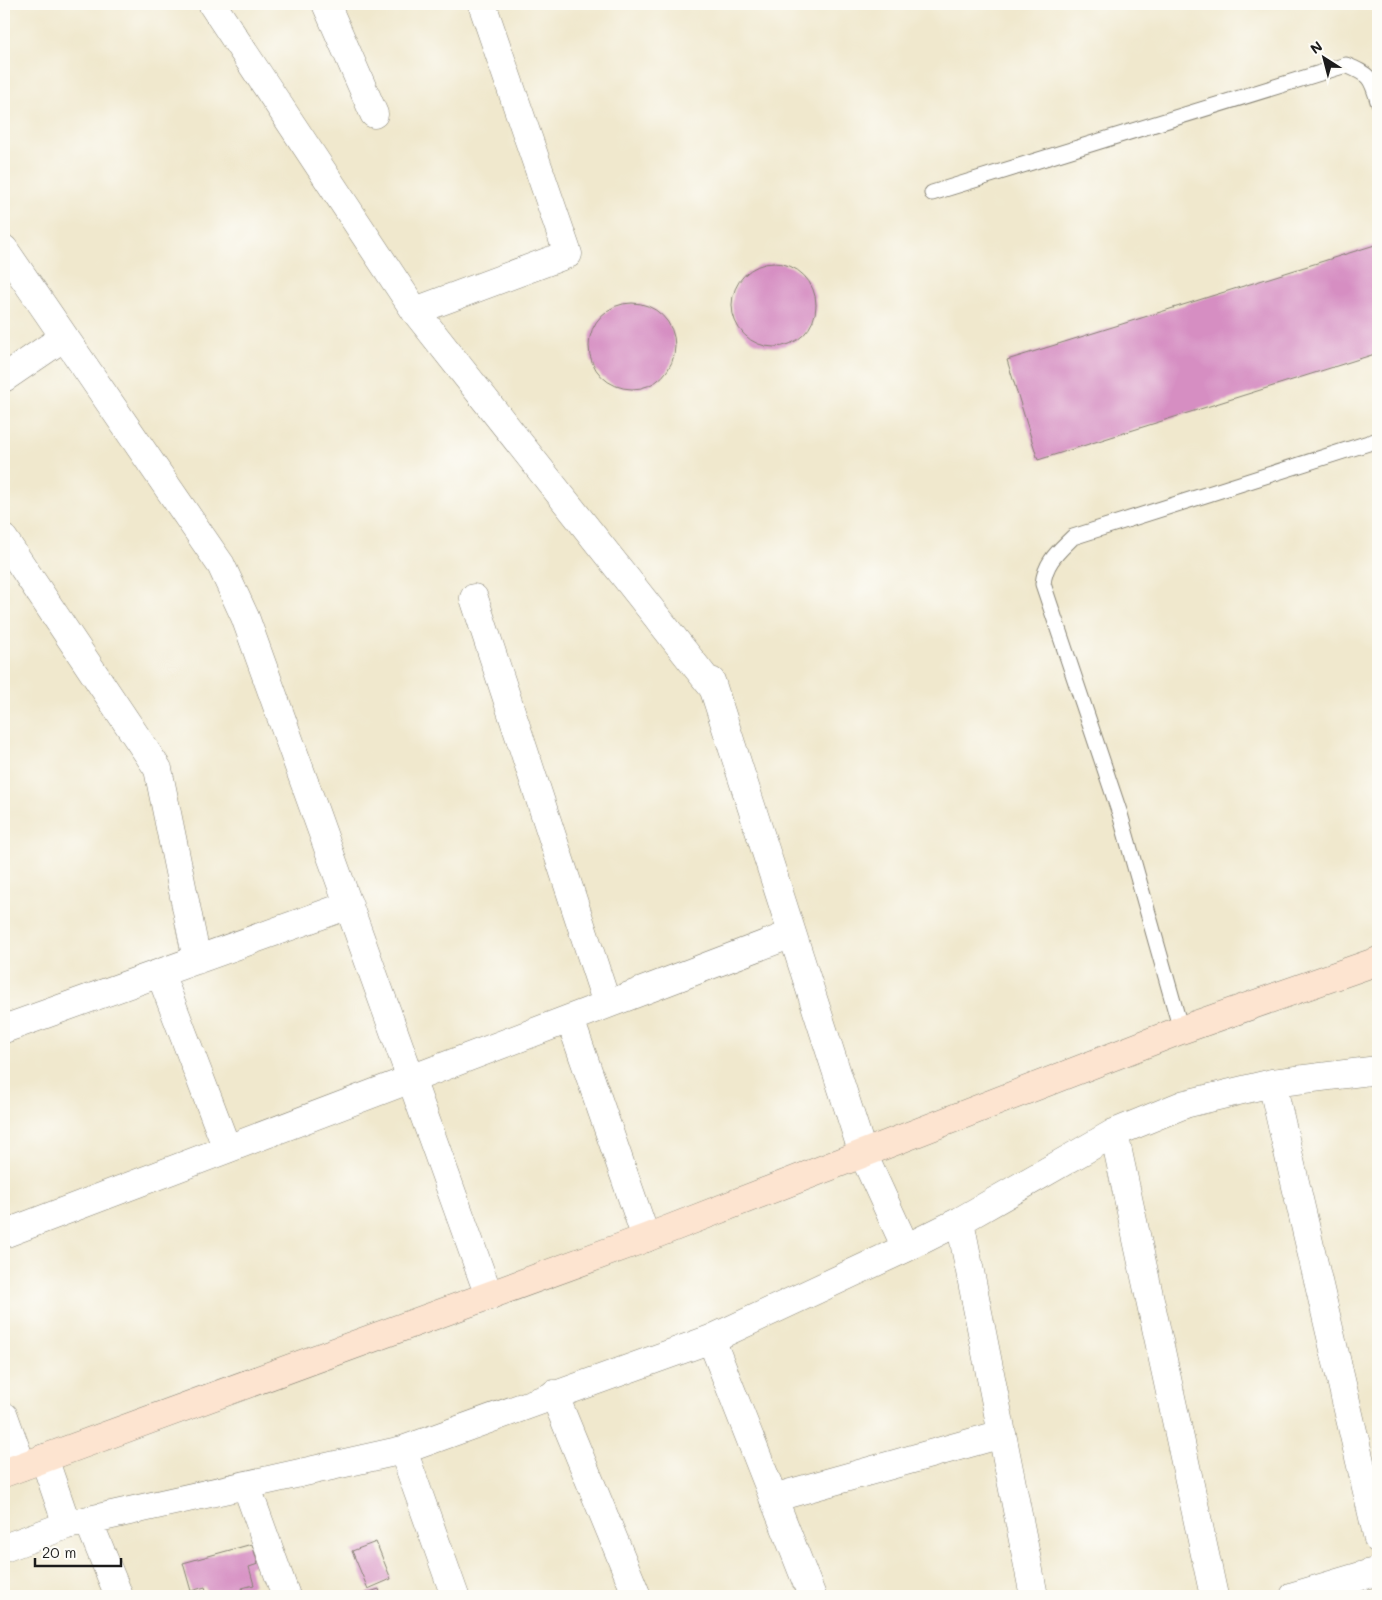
<svg xmlns="http://www.w3.org/2000/svg" width="1382" height="1600" font-family="Mali,sans-serif">
	<style>
		.building { fill: #d68ec2 }
		.lines { fill: none; stroke-linecap: round; stroke-linejoin: round }
		.lane-casing { stroke: #868274; stroke-width: 17 }
		.street-casing { stroke: #868274; stroke-width: 29 }
		.secondary-casing { stroke: #868274; stroke-width: 29 }
		.lane { stroke: #fff; stroke-width: 15 }
		.street { stroke: #fff; stroke-width: 28 }
		.secondary { stroke: #fde4d0; stroke-width: 28 }
	</style>
	<rect width="100%" height="100%" fill="#fdfcf7"/>
	<filter id="ink" filterUnits="userSpaceOnUse"><feTurbulence type="fractalNoise" baseFrequency=".02" numOctaves="2"/><feDisplacementMap in="SourceGraphic" scale="10" xChannelSelector="R" yChannelSelector="G"/><feConvolveMatrix kernelMatrix="1 2 1 2 8 2 1 2 1" color-interpolation-filters="sRGB"/></filter>
	<filter id="wash" filterUnits="userSpaceOnUse"><feTurbulence type="fractalNoise" baseFrequency=".0096" numOctaves="4" result="noise"/><feDisplacementMap in="SourceGraphic" scale="20" xChannelSelector="R" yChannelSelector="G"/><feGaussianBlur stdDeviation="1.12" result="paint"/><feColorMatrix in="noise" values="0 0 0 0 0 0 0 0 0 0 0 0 0 0 0 0 0 1.4 0 .05"/><feComposite in="paint" operator="in"/></filter>
	<g filter="url(#wash)">
		<rect width="100%" height="100%" fill="#f0e8cd"/>
		<g id="blocks">
			<path class="building" d="M 1378,244 L 1378,353 L 1038,460 L 1007,360 Z
				M732 305a42 42 0 1 1 84 0a42 42 0 1 1-84 0Z
				M589 346a43 43 0 1 1 86 0a43 43 0 1 1-86 0Z
				M 376,1542 L 391,1579 L 368,1589 L 352,1551 Z
				M 252,1544 L 258,1564 L 249,1567 L 254,1585 L 242,1588 L 243,1594 L 208,1596 L 205,1587 L 191,1591 L 183,1563 Z
				M 379,1589 L 381,1596 L 357,1596 Z"/>
		</g>
	</g>
	<g filter="url(#ink)">
		<use href="#blocks" fill-opacity="0" stroke="#868274" stroke-width="1"/>
		<g class="lines">
			<defs>
				<path id="lane" d="M 932,193 L 1346,65 C 1370,75 1371,77 1378,101
					M 1181,1030 L 1120,814 L 1043,584 C 1045,562 1058,552 1073,537 L 1378,440"/>
				<path id="street" d="M 212,4 L 415,311 L 713,688
					M 326,4 L 374,114
					M 4,249 L 221,565 L 245,617 L 489,1296
					M 415,311 L 568,254 L 482,4
					M 4,378 L 64,337
					M 4,539 L 158,769 L 197,960
					M 474,598 L 607,1004
					M 711,681 L 863,1154 L 906,1248
					M 160,973 L 227,1149
					M 570,1019 L 646,1238
					M 4,1029 L 349,905
					M 1272,1083 L 1378,1539
					M 1114,1133 L 1214,1596
					M 960,1221 L 1034,1596
					M 4,1234 L 792,934
					M 711,1339 L 812,1596
					M 554,1394 L 637,1596
					M 4,1416 L 22,1466
					M 403,1450 L 455,1596
					M 44,1458 L 67,1525
					M 246,1485 L 286,1596
					M 773,1498 L 1002,1434
					M 88,1520 L 119,1596
					M 4,1548 L 67,1525 L 403,1450 L 711,1339 L 906,1248 L 960,1221 L 1114,1133 L 1185,1104 L 1272,1083 L 1378,1070
					M 1294,1596 L 1378,1571"/>
				<path id="secondary" d="M 4,1473 L 646,1238 L 1181,1030 L 1378,961"/>
			</defs>
			<use href="#lane" class="lane-casing"/>
			<use href="#street" class="street-casing"/>
			<use href="#secondary" class="secondary-casing"/>
			<use href="#lane" class="lane"/>
			<use href="#street" class="street"/>
			<use href="#secondary" class="secondary"/>
		</g>
	</g>
	<rect width="1382" height="1600" fill="none" stroke="#fdfcf7" stroke-width="20"/>
	<g transform="translate(1324 58) rotate(324)" stroke="#fdfcf7" stroke-width="4" paint-order="stroke">
	<path d="M0-4L9 19L0 12L-9 19Z" fill="#1c1c1c"/>
	<text y="-8" font-size="14" font-weight="bold" text-anchor="middle" fill="#1c1c1c">N</text>
	</g>
	<path d="M35 1558v8h86v-8" fill="none" stroke="#1c1c1c" stroke-width="2.5"/>
	<text x="42" y="1558" font-size="15" fill="#1c1c1c" stroke="#fdfcf7" stroke-width="4" paint-order="stroke">20 m</text>
</svg>
